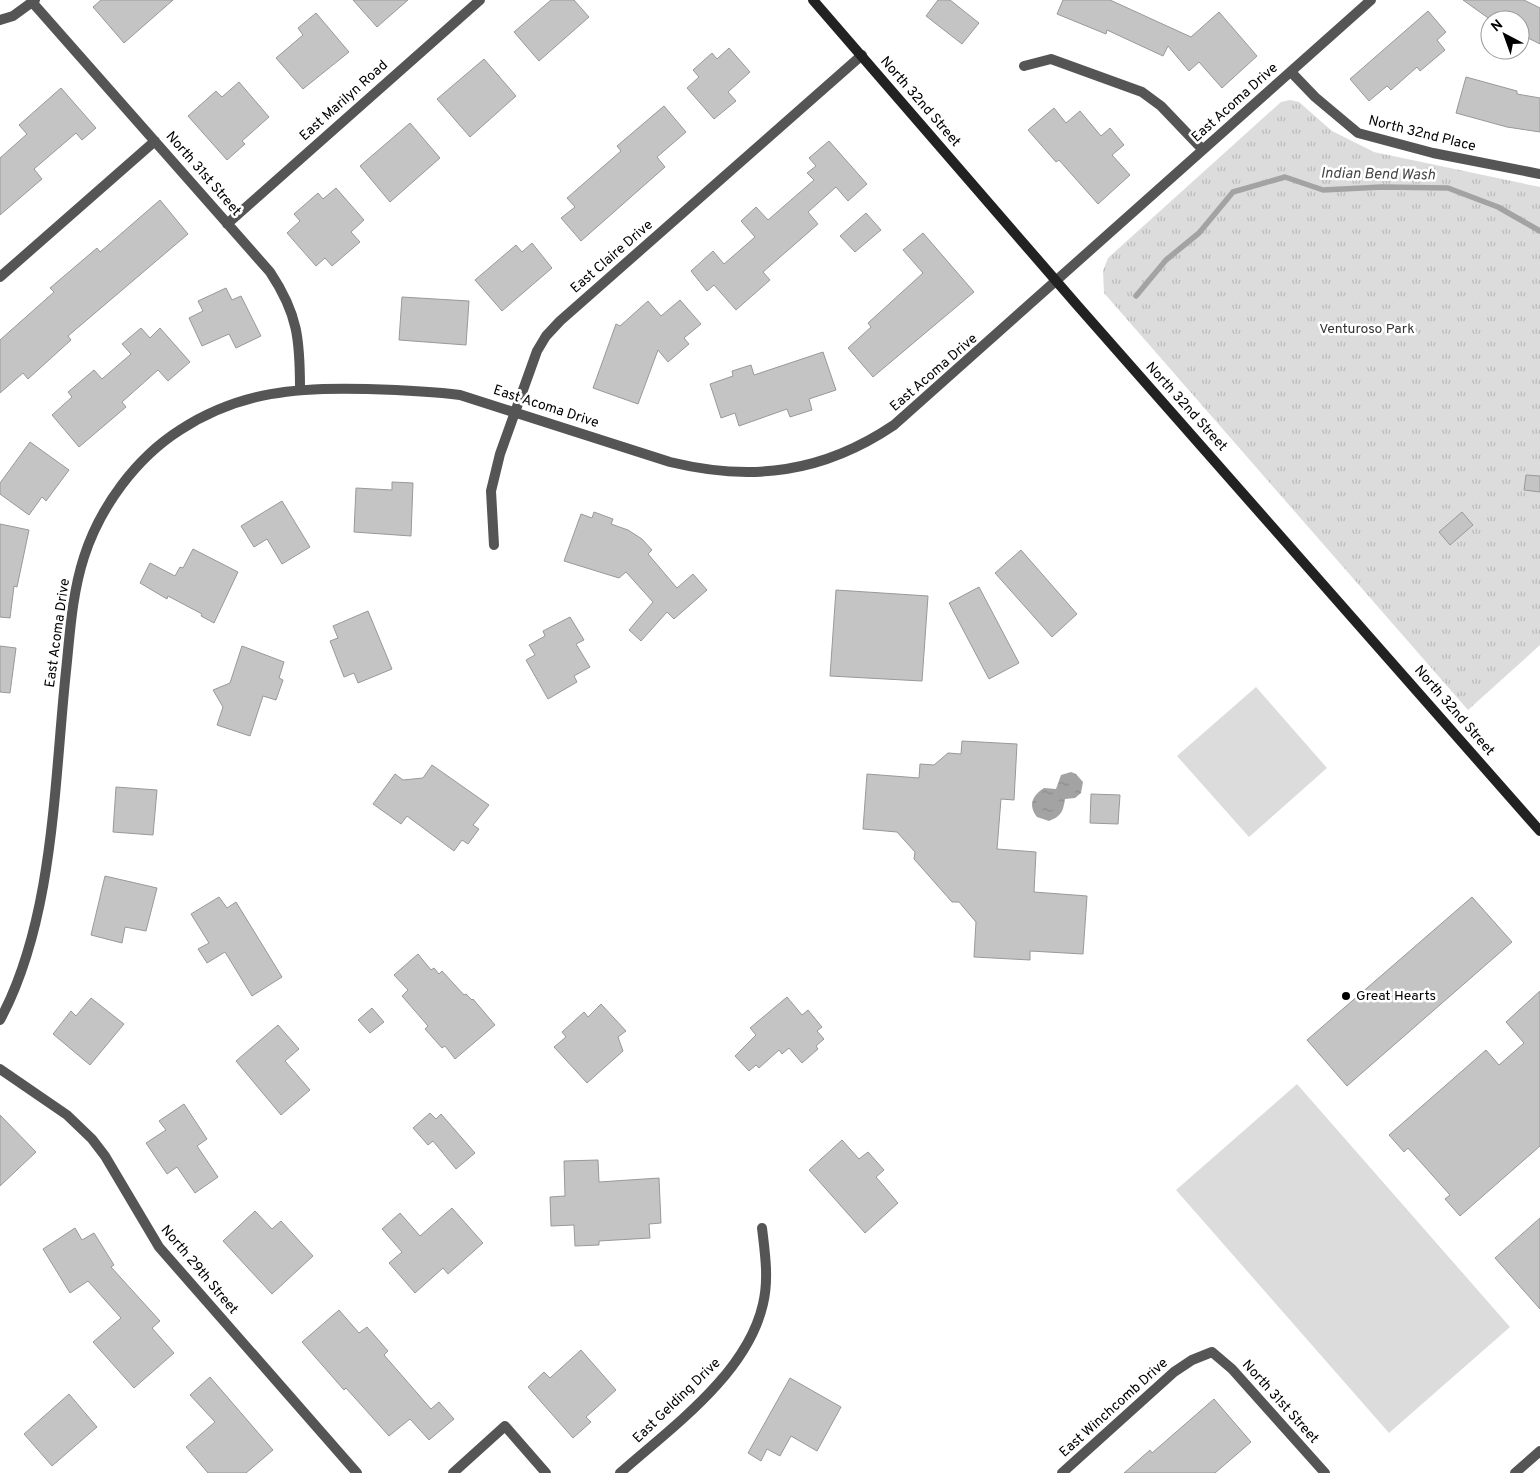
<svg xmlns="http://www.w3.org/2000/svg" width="1540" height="1473" font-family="Overpass,sans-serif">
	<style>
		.grass { fill: #dcdcdc }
		.park { fill: url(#park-tufts) }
		.water { fill: url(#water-ripples) }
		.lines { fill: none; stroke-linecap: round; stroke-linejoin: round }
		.stream { stroke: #a3a3a3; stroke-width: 5.5 }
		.building { fill: #c4c4c4; stroke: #999 }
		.minor { stroke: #555; stroke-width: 10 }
		.secondary { stroke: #222; stroke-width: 10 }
		.poi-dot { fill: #000; stroke: #fff; stroke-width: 2 }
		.labels { text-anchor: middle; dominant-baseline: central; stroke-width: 5; stroke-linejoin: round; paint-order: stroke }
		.street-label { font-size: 14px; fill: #000; stroke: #fff }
		.park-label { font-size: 14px; fill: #333; stroke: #fff }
		.poi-label { font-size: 14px; fill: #000; stroke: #fff; text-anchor: start }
		.water-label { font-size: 15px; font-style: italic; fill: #444; stroke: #fff }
	</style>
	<defs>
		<pattern id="park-tufts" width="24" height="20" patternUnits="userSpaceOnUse" patternTransform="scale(1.25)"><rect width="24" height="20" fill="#dcdcdc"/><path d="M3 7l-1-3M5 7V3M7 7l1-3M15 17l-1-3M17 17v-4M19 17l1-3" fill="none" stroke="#bbb"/></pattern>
		<pattern id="water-ripples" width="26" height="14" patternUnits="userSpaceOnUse" patternTransform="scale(1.25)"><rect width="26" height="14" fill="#a3a3a3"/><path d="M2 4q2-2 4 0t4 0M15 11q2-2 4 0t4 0" fill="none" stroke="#8b8b8b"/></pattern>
	</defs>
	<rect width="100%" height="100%" fill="#fff"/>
	<path class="grass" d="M 1256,687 L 1327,768 L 1249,837 L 1177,756 Z
		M 1297,1084 L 1510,1327 L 1389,1433 L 1176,1190 Z"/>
	<path class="park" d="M 1290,100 L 1299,102 L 1332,131 L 1374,152 L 1540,187 L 1540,645 L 1468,710 L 1104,293 L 1103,271 L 1108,258 L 1281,102 Z"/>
	<path class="water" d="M 1071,772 L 1076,774 L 1083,782 L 1081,793 L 1075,798 L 1065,799 C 1063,811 1062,816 1049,821 L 1037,817 C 1028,805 1032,796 1044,788 L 1056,789 L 1061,775 Z"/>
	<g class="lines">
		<path class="stream" d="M 1136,296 L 1166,260 L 1199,233 L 1233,192 L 1285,177 L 1323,190 L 1382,187 L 1448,188 L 1498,207 L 1540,231"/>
	</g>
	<path class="building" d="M 101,0 L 173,0 L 124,43 L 93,7 Z
		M 353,0 L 408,0 L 377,27 Z
		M 551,0 L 574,0 L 589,17 L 539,61 L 514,32 Z
		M 938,0 L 950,0 L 979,23 L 962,44 L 926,16 Z
		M 1063,0 L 1110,0 L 1191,37 L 1219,12 L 1257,56 L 1222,88 L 1199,62 L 1189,71 L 1168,46 L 1163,56 L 1107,30 L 1106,34 L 1057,14 Z
		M 1463,0 L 1524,0 L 1540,8 L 1540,44 L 1520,34 L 1520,20 L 1491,20 Z
		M 1428,11 L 1446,32 L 1437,40 L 1445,50 L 1420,71 L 1417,67 L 1391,90 L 1387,86 L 1369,101 L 1350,79 Z
		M 316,13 L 349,52 L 303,89 L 276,58 L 303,35 L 298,28 Z
		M 729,48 L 750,72 L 728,92 L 736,101 L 714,119 L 687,88 L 699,77 L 693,70 L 712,53 L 717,59 Z
		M 484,59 L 516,96 L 470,137 L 437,99 Z
		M 1466,77 L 1517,91 L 1517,94 L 1540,98 L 1540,132 L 1507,127 L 1456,113 Z
		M 239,82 L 269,117 L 242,141 L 245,144 L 227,160 L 188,116 L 216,91 L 222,97 Z
		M 61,88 L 96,128 L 82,140 L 76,133 L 34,169 L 42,179 L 0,215 L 0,158 L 27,134 L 19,125 Z
		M 664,106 L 686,132 L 657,157 L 665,167 L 581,241 L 561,218 L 575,207 L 567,198 L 621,151 L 617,146 Z
		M 1054,108 L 1066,123 L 1080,111 L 1101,136 L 1110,128 L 1124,145 L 1112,155 L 1130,175 L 1098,204 L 1059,160 L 1056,162 L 1028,130 Z
		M 410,123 L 440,158 L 390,202 L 360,166 Z
		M 829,141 L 867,184 L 848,201 L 836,187 L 808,212 L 818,224 L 763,272 L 770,280 L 736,310 L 714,285 L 707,291 L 691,271 L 713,251 L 724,264 L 755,237 L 741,221 L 756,207 L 768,220 L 814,180 L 807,173 L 816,166 L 809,158 Z
		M 336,188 L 364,220 L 351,232 L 360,242 L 332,266 L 325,258 L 316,266 L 287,233 L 300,221 L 294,214 L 318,193 L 323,199 Z
		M 160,200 L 188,234 L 68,336 L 71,340 L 28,379 L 23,373 L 0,393 L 0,340 L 54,292 L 50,288 L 97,248 L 100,252 Z
		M 866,213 L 881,230 L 855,252 L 840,236 Z
		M 923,233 L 974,292 L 873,377 L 848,348 L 871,327 L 868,323 L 923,273 L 903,250 Z
		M 532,243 L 552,268 L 502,311 L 475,280 L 516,245 L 522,252 Z
		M 226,288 L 232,300 L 241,296 L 261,336 L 236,348 L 229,334 L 202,346 L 189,318 L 203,311 L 198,301 Z
		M 402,297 L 469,301 L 466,345 L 399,340 Z
		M 680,300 L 701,324 L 684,338 L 689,344 L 668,362 L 658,350 L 638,404 L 593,388 L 616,324 L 620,326 L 648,301 L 661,316 Z
		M 141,328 L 150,338 L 160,328 L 190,362 L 168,381 L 158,370 L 122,402 L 126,407 L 79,447 L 52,415 L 72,397 L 68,392 L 94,370 L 102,379 L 131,354 L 122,344 Z
		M 823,352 L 836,390 L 809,399 L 812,410 L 790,417 L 787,409 L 739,426 L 735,413 L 721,418 L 710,384 L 733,376 L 732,371 L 751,365 L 754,375 Z
		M 30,442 L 69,470 L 46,501 L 42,497 L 29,515 L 0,494 L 0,483 Z
		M 1526,475 L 1540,476 L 1540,492 L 1524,490 Z
		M 392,482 L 413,483 L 411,536 L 354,532 L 356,488 L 392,490 Z
		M 282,501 L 310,547 L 282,564 L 267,539 L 254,547 L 241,526 Z
		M 594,512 L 613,519 L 611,524 L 628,530 L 642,539 L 652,550 L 648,554 L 677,588 L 693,574 L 707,590 L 674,619 L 667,612 L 641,641 L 629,630 L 653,602 L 626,572 L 619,578 L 564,561 L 581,514 L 592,518 Z
		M 1462,512 L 1473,525 L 1450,545 L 1439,532 Z
		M 0,524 L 29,530 L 17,587 L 14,586 L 10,618 L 0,617 Z
		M 193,549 L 238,572 L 214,623 L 201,616 L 202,614 L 168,596 L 167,599 L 140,583 L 150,563 L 175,576 L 180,567 L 183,568 Z
		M 1021,550 L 1077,614 L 1052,637 L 995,573 Z
		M 979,587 L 1019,663 L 989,679 L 949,603 Z
		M 836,590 L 928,596 L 922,681 L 830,676 Z
		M 368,611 L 392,669 L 358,683 L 354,673 L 344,677 L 330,641 L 338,638 L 333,626 Z
		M 570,617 L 584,640 L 576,644 L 590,667 L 574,676 L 577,682 L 548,699 L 526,660 L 535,655 L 529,645 L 545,636 L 543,631 Z
		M 0,646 L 16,648 L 10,693 L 0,692 Z
		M 242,646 L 284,662 L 279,678 L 283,680 L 276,700 L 263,696 L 250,736 L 217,725 L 223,707 L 213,690 L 230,683 Z
		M 962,741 L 1017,744 L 1014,800 L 1001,799 L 997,849 L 1036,852 L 1034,892 L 1087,896 L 1083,954 L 1030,951 L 1030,960 L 974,957 L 976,922 L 959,902 L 952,902 L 914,859 L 915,852 L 897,832 L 863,829 L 867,774 L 919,778 L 920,764 L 934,765 L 948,753 L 961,754 Z
		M 432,765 L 489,805 L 473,825 L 479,829 L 468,844 L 462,840 L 454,851 L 407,816 L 401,824 L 373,804 L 395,774 L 403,780 L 423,778 Z
		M 116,787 L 157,790 L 153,835 L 113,832 Z
		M 1091,794 L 1120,795 L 1118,824 L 1090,823 Z
		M 105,876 L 157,888 L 146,931 L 125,927 L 122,943 L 91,935 Z
		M 219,897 L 227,908 L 236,902 L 282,977 L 252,996 L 225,952 L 207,963 L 198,949 L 209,943 L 191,914 Z
		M 1472,897 L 1512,942 L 1347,1086 L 1307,1040 Z
		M 418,954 L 431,970 L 434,968 L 439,974 L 442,971 L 464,995 L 466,994 L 472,1000 L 473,999 L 495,1025 L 455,1059 L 445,1046 L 442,1048 L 425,1029 L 428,1026 L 402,996 L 408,990 L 394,975 Z
		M 1540,991 L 1540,1146 L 1460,1216 L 1445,1199 L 1450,1195 L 1408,1148 L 1404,1152 L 1389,1135 L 1486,1050 L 1499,1065 L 1524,1043 L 1506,1022 Z
		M 787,997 L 802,1015 L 808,1010 L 822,1027 L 817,1031 L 824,1039 L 816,1046 L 818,1049 L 802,1063 L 789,1048 L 782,1054 L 779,1050 L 759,1068 L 756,1065 L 749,1071 L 735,1056 L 756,1035 L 750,1028 Z
		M 91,998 L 124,1024 L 90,1065 L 53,1034 L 71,1011 L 76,1016 Z
		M 601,1004 L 626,1031 L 618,1037 L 623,1051 L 587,1083 L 554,1047 L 566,1037 L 562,1032 L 584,1012 L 588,1017 Z
		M 372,1008 L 384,1022 L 370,1033 L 358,1020 Z
		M 278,1025 L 299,1049 L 285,1061 L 310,1090 L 281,1115 L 236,1061 Z
		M 184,1104 L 207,1139 L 197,1146 L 218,1177 L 195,1193 L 177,1167 L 167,1174 L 146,1143 L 166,1130 L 159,1121 Z
		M 430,1113 L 436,1119 L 441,1114 L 475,1153 L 456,1169 L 433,1141 L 428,1145 L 413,1128 Z
		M 0,1115 L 36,1152 L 0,1186 Z
		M 842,1140 L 859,1159 L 868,1152 L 884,1170 L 876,1177 L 898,1203 L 865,1233 L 809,1170 Z
		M 598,1160 L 599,1182 L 659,1178 L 661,1223 L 649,1224 L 650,1238 L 599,1241 L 599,1245 L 575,1246 L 574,1225 L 551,1226 L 550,1197 L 565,1196 L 564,1161 Z
		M 452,1208 L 483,1243 L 448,1274 L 443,1268 L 415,1293 L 389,1263 L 402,1252 L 382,1229 L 400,1213 L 420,1236 Z
		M 255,1211 L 272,1229 L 281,1221 L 313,1256 L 272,1294 L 223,1241 Z
		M 1540,1218 L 1540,1309 L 1495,1258 Z
		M 75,1228 L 82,1240 L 94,1233 L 114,1265 L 111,1267 L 160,1321 L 152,1328 L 174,1353 L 134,1388 L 93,1342 L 121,1318 L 88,1281 L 70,1293 L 43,1249 Z
		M 339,1310 L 359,1333 L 367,1327 L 388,1351 L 384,1355 L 431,1409 L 439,1402 L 454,1419 L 429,1440 L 410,1419 L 389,1436 L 346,1388 L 344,1390 L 302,1342 Z
		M 581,1350 L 616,1390 L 586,1417 L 591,1422 L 573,1438 L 528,1387 L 544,1372 L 550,1378 Z
		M 210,1377 L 273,1450 L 246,1473 L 208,1473 L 186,1447 L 215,1422 L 190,1395 Z
		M 790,1378 L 841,1407 L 817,1451 L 791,1436 L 780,1456 L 767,1449 L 761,1461 L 748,1453 Z
		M 69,1394 L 97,1427 L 52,1466 L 24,1434 Z
		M 1214,1399 L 1251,1442 L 1215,1473 L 1124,1473 L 1150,1450 L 1152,1453 Z"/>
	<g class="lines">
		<path class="minor" d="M 32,2 L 270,272 C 298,314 300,340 300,389
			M 0,20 L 13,16 L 35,0
			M 1024,66 L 1051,59 L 1142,92 L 1161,106 L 1203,150
			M 1291,72 L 1315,97 L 1358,133 L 1433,153 L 1540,174
			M 227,224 L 480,0
			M 0,277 L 155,141
			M 494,545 L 491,491 L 500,454 L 537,351 L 546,336 L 560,321 L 862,55
			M 0,1020 C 54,919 54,784 66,671 C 70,633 72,594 84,557 C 100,507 136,458 180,430 C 240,391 299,387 367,389 C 399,390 429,391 460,395 L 670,462 C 752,482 823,473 894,425 L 1371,0
			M 0,1069 L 67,1115 L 92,1139 L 105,1156 L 159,1247 L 357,1473
			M 453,1473 L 505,1426 L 546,1473
			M 620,1473 C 672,1427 747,1374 763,1304 C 769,1279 765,1253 762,1228
			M 1062,1473 L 1174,1372 L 1192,1360 L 1212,1352 L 1232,1369 L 1325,1473
			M 1515,1473 L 1540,1451"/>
		<path class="secondary" d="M 813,0 L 1077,305 L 1540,831"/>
	</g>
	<circle class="poi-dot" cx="1346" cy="996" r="5"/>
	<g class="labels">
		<g class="street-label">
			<text transform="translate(344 101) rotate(-42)">East Marilyn Road</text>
			<text transform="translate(920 102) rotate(49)">North 32nd Street</text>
			<text transform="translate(1235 103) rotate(-42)">East Acoma Drive</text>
			<text transform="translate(1422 134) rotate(14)">North 32nd Place</text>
			<text transform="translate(203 174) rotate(49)">North 31st Street</text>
			<text transform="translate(612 257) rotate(-41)">East Claire Drive</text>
			<text transform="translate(934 373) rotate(-41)">East Acoma Drive</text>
			<text transform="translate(546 407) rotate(18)">East Acoma Drive</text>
			<text transform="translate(1186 407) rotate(48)">North 32nd Street</text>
			<text transform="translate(58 633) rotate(-82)">East Acoma Drive</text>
			<text transform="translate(1454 711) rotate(49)">North 32nd Street</text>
			<text transform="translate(199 1270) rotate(50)">North 29th Street</text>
			<text transform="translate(677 1401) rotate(-44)">East Gelding Drive</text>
			<text transform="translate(1280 1402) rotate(48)">North 31st Street</text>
			<text transform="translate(1114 1408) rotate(-42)">East Winchcomb Drive</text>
		</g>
		<g class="park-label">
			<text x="1367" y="329">Venturoso Park</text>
		</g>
		<g class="poi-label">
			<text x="1356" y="996">Great Hearts</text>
		</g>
		<g class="water-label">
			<text transform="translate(1378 175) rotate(1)">Indian Bend Wash</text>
		</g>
	</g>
	<g transform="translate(1505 35) rotate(319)"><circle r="24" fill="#ffffff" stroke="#999999"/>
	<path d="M0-4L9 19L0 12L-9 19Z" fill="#000000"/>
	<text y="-8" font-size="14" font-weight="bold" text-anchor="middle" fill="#000000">N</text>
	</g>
</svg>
